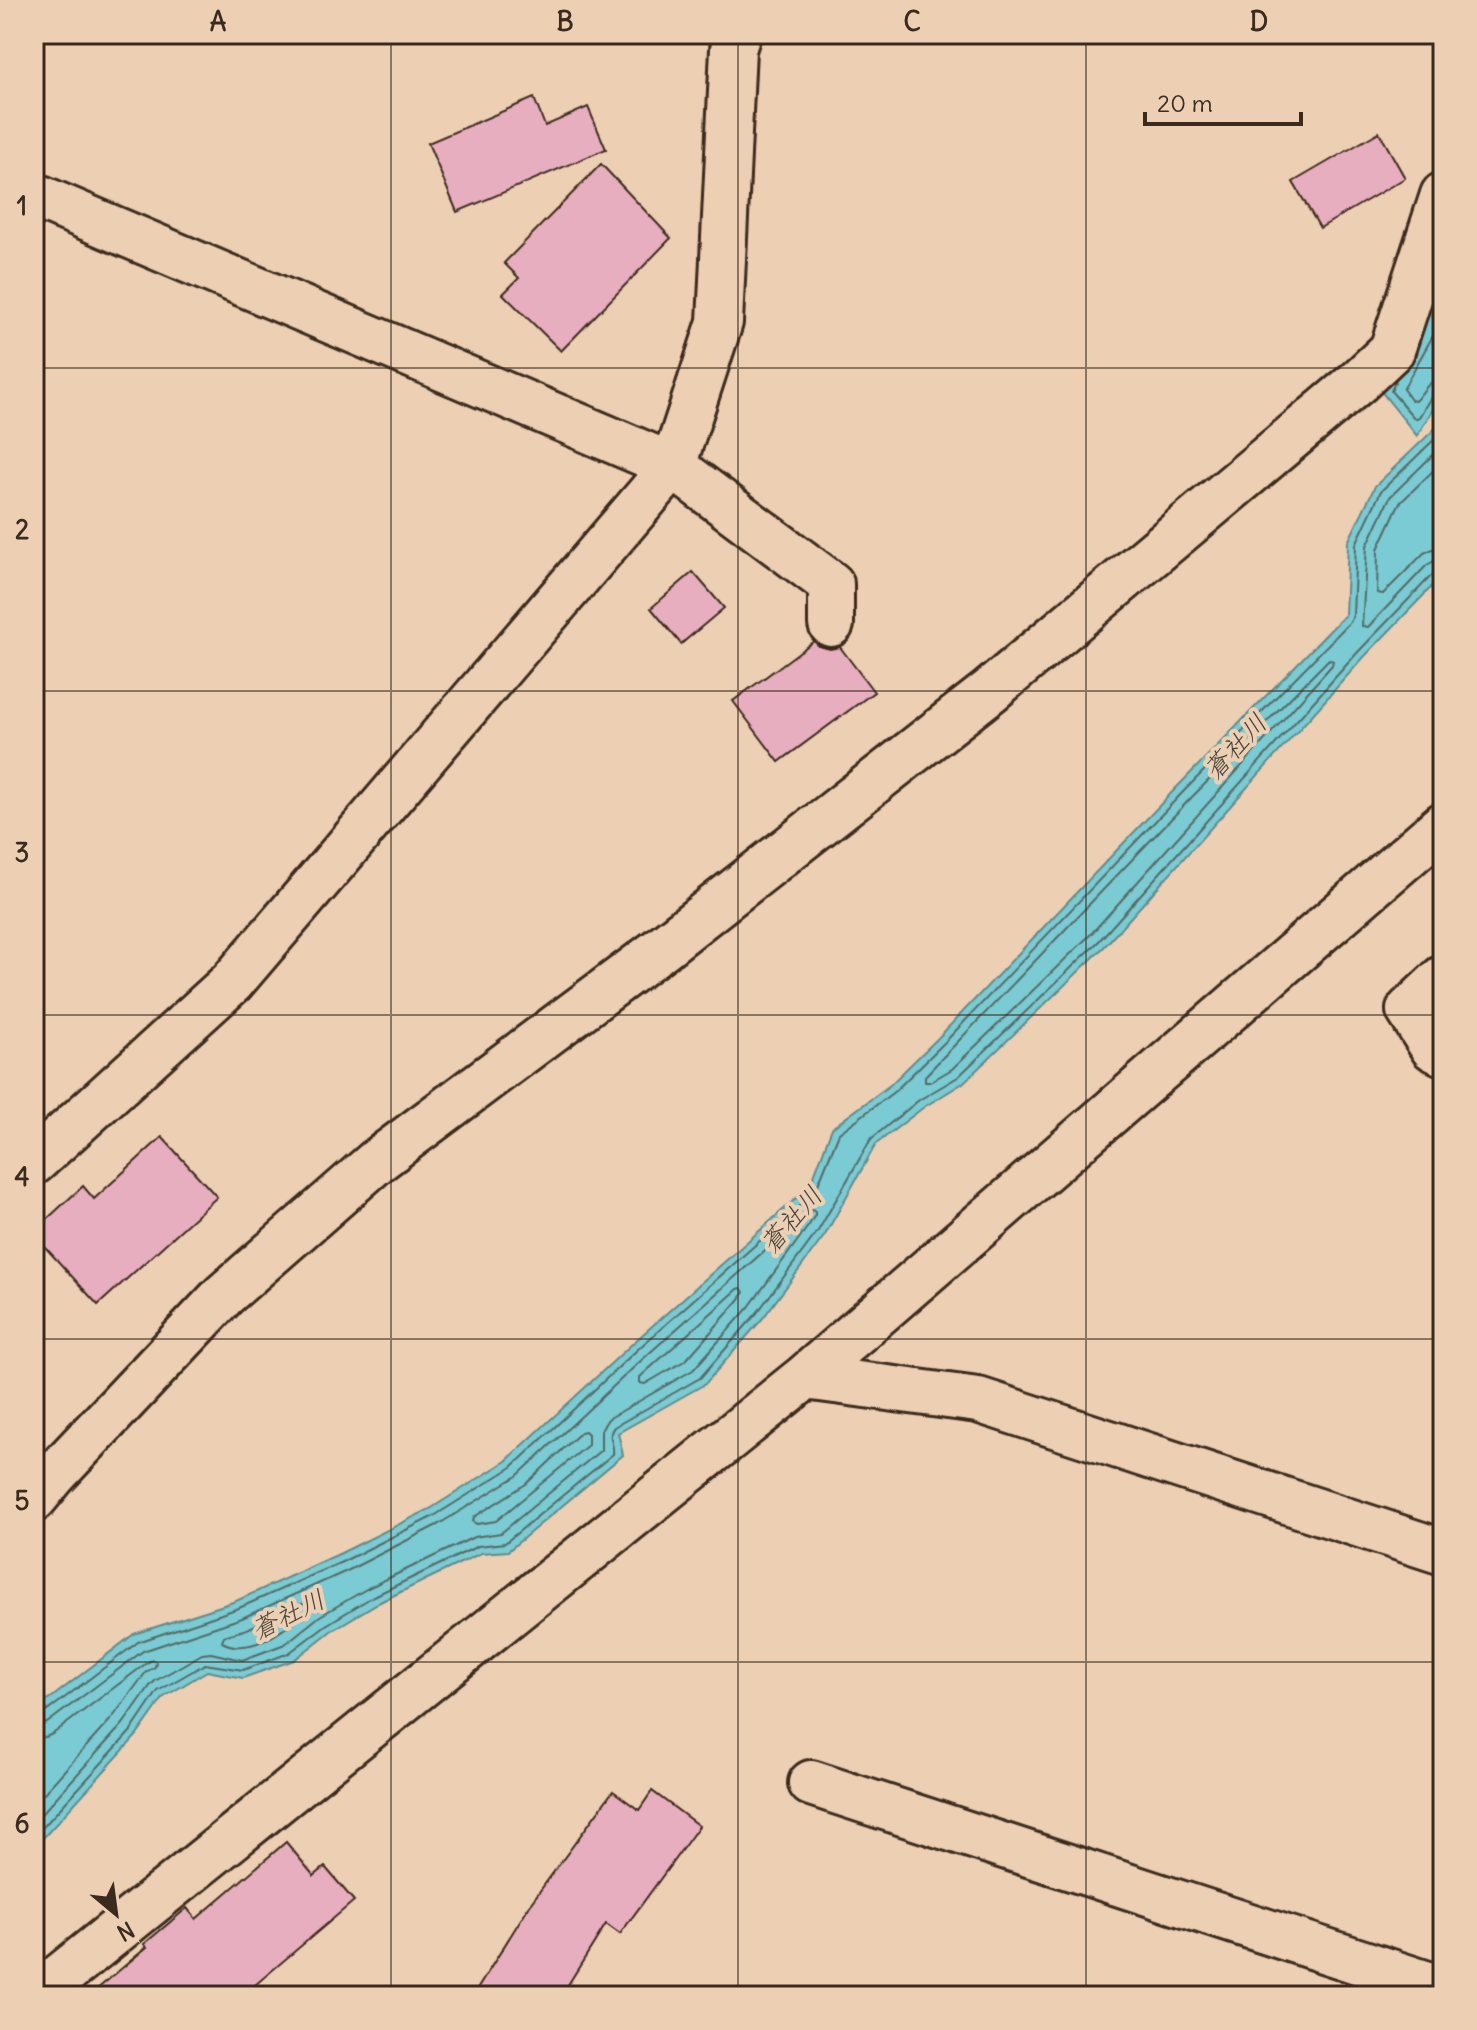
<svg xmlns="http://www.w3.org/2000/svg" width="1477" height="2030" font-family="Delius,'Klee One',sans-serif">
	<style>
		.water { fill: #7acbd3; stroke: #618b8b; stroke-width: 2 }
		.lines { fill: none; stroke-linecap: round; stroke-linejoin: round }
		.shore { stroke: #546a66; stroke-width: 2 }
		.building { fill: #e7aebf; stroke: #3b2a1e; stroke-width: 2 }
		.minor-casing { stroke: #3b2a1e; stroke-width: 50 }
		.minor { stroke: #edd0b4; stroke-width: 44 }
		.grid { fill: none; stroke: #3b2a1e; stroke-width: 2; stroke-opacity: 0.55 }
		.labels { text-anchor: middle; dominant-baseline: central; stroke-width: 8; stroke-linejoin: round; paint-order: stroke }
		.water-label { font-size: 26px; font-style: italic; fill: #444239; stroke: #edd0b4 }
		.neatline { fill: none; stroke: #3b2a1e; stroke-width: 3 }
		.grid-label { font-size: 26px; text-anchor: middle; font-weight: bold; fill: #3b2a1e }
	</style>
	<rect width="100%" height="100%" fill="#edd0b4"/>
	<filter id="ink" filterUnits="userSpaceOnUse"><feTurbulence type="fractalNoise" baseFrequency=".0125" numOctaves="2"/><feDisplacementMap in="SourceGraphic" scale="16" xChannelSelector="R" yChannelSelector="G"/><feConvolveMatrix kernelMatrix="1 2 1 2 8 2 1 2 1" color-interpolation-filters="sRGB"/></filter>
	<g filter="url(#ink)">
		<path class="water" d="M 1443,274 L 1443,392 L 1417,436 L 1380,390 L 1440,287 Z
			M 1443,421 L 1443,575 L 1364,657 L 1104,947 L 963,1083 L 924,1107 L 876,1144 L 825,1235 L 763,1318 L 705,1384 L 618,1433 L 623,1455 L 508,1551 L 481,1553 L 376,1604 L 331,1631 L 294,1660 L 243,1678 L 207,1671 L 164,1697 L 137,1735 L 34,1848 L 34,1711 L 134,1634 L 236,1601 L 341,1553 L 430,1509 L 506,1461 L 633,1343 L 810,1186 L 832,1128 L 890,1085 L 938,1038 L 1179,785 L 1345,615 L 1348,542 L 1375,486 Z"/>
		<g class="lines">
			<path class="shore" d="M 1443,318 L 1403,389 L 1411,400 L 1415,401 C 1425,391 1427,380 1443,379
				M 1396,380 L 1391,391 L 1415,419 L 1419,417 L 1434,392 L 1443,389
				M 1443,445 L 1390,497 L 1367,546 L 1362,626 L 1368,627 L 1427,565 L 1434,561 L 1443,560
				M 1443,461 L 1399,504 L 1378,549 L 1377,593 L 1383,594 L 1424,553 L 1433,549 L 1443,548
				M 1329,659 L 1333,661 L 1332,665 L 1091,934 L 952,1069 L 930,1082 L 925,1082 L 925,1076 L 1191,798 Z
				M 741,1288 L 744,1292 L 740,1299 L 686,1360 L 645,1384 L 640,1383 L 640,1377 L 738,1289 Z
				M 585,1431 L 588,1434 L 588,1445 L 496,1521 L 477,1524 L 473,1522 L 474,1517 L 526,1484 L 581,1432 Z
				M 307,1602 L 311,1603 L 311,1608 C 289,1626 252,1658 222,1642 L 224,1636 L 247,1629 Z
				M 34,1716 L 42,1715 L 138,1642 L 239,1608 L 344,1561 L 434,1516 L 512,1467 L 638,1349 L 815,1192 L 839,1133 L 895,1091 L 944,1043 L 1184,791 L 1351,621 L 1353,615 L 1356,544 L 1381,491 L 1443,431
				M 34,1726 L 47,1723 L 143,1651 L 242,1618 L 349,1570 L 439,1524 L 517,1476 L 645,1357 L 809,1211 L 812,1210 L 815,1212 L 815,1215 L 809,1225 L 749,1307 L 693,1370 L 608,1419 L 601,1430 L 601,1450 L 501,1533 L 474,1537 L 368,1588 L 320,1616 L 285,1644 L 242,1660 L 211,1653 L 202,1654 L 155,1681 L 150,1686 L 123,1724 L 34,1822
				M 34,1738 L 46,1737 L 54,1733 L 148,1662 L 153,1660 L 156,1662 L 155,1667 L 146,1672 L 113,1717 L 34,1804
				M 34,1837 L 131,1731 L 158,1691 L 205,1664 L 243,1670 L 289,1653 L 326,1625 L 372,1597 L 478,1546 L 505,1543 L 613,1454 C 615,1444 606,1436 614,1427 L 700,1378 L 757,1313 L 818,1231 L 871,1139 L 919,1100 L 958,1077 L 1098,942 L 1358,652 L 1434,573 L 1443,570"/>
		</g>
		<path class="building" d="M 534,98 L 545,126 L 588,107 L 606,149 L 457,212 L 428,143 Z
			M 1379,132 L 1405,178 L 1320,228 L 1293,182 Z
			M 601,164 L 671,238 L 561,351 L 503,294 L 519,278 L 504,263 Z
			M 693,572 L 724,608 L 681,644 L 651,608 Z
			M 814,641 L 819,646 L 830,649 L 840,647 L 874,692 L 779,762 L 733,701 Z
			M 162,1137 L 217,1197 L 98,1305 L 34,1235 L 34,1231 L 83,1186 L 94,1199 Z
			M 613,1791 L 639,1810 L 652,1791 L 699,1826 L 620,1934 L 606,1924 L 561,1996 L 473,1996 L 531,1903 Z
			M 286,1842 L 314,1876 L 325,1867 L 354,1901 L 242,1996 L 89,1996 L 147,1947 L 144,1944 L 187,1908 L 196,1919 Z"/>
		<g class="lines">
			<defs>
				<path id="minor" d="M 34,195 L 673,466 L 831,584 L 831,624
					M 1443,978 L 1409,1010 L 1433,1048 L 1443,1053
					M 34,1162 L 232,982 L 673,466 L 720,322 L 733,49 L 738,34
					M 805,1377 L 978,1400 L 1443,1552
					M 34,1499 L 54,1475 L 224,1295 L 377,1161 L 662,948 L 990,691 L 1359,381 L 1392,350 L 1443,195
					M 811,1783 L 1443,1989
					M 38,1996 L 58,1978 L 805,1377 L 1443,825"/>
			</defs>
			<use href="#minor" class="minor-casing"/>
			<use href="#minor" class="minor"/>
		</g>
	</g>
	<path class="grid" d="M 391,34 L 391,1996M 738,34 L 738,1996M 1086,34 L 1086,1996M 34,368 L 1443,368M 34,691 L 1443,691M 34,1015 L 1443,1015M 34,1339 L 1443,1339M 34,1662 L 1443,1662"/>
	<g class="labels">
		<g class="water-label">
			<text transform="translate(1235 746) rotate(-47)">蒼社川</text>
			<text transform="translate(791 1219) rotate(-49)">蒼社川</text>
			<text transform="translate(288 1614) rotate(-26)">蒼社川</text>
		</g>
	</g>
	<rect width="1477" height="2030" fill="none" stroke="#edd0b4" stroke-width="88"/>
	<g transform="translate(116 1914) rotate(151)" stroke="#edd0b4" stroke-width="6" paint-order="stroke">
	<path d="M0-6L14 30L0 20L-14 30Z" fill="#3b2a1e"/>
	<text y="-12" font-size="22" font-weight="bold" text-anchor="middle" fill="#3b2a1e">N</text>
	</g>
	<path d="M1145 112v12h156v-12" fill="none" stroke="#3b2a1e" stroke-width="4"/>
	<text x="1157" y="112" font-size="24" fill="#3b2a1e" stroke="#edd0b4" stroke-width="6" paint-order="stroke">20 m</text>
	<rect x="44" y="44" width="1389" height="1942" class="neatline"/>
	<g class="grid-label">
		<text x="218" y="31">A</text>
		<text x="565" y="31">B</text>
		<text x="912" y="31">C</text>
		<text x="1259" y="31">D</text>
		<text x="22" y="215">1</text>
		<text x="22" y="539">2</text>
		<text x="22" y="862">3</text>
		<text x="22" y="1186">4</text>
		<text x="22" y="1510">5</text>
		<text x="22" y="1833">6</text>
	</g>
</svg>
